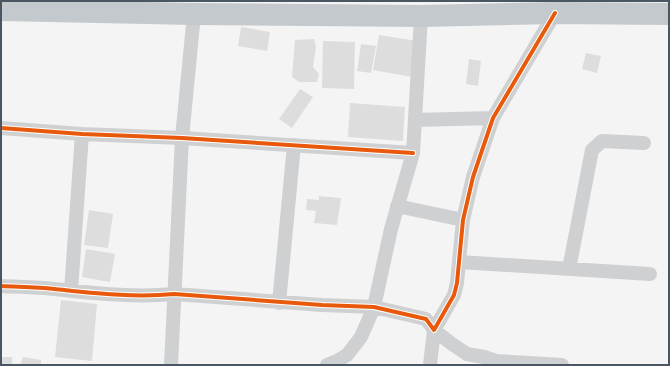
<svg xmlns="http://www.w3.org/2000/svg" width="670" height="366" font-family="Manrope,sans-serif">
	<style>
		.building { fill: #ddddde }
		.lines { fill: none; stroke-linecap: round; stroke-linejoin: round }
		.minor { stroke: #ced0d2; stroke-width: 14 }
		.trunk { stroke: #c4c9cd; stroke-width: 22 }
		.cycleway-casing { stroke: #fff; stroke-width: 6 }
		.cycleway { stroke: #e8590c; stroke-width: 4 }
	</style>
	<rect width="100%" height="100%" fill="#f4f4f4"/>
	<path class="building" d="M 241,27 L 270,32 L 267,51 L 238,46 Z
		M 379,35 L 417,41 L 412,77 L 373,70 Z
		M 314,39 L 316,47 L 313,67 L 319,74 L 317,82 L 299,82 L 292,77 L 295,40 Z
		M 323,41 L 355,42 L 354,89 L 322,88 Z
		M 361,44 L 376,46 L 371,73 L 357,71 Z
		M 586,53 L 601,56 L 597,73 L 582,69 Z
		M 469,59 L 481,61 L 478,86 L 466,84 Z
		M 300,89 L 313,97 L 292,128 L 279,119 Z
		M 350,103 L 405,107 L 403,141 L 348,137 Z
		M 319,196 L 341,198 L 337,225 L 314,223 L 316,211 L 306,210 L 307,199 L 319,200 Z
		M 89,210 L 113,214 L 108,248 L 84,245 Z
		M 86,249 L 115,254 L 110,282 L 82,277 Z
		M 61,300 L 97,304 L 92,361 L 55,357 Z
		M 1,357 L 12,357 L 12,365 L 1,365 Z
		M 23,357 L 41,360 L 41,365 L 20,365 Z"/>
	<g class="lines">
		<path class="minor" d="M 415,120 L 493,118
			M 1,128 L 82,134 L 182,138 L 413,153
			M 397,206 L 463,220
			M 459,262 L 650,274
			M 569,269 L 592,150 L 602,141 L 644,143
			M 1,286 C 18,287 36,287 54,289 C 94,293 134,298 174,294 L 322,305 L 374,307 L 426,319 L 434,330 L 454,295 L 457,283 L 463,220 L 473,177 L 493,118 L 555,13
			M 71,291 L 82,134
			M 279,303 L 294,145
			M 171,365 L 182,138 L 194,14
			M 327,365 L 337,361 L 347,355 L 361,337 L 374,307 L 391,229 L 413,153 L 421,16
			M 430,365 L 434,330 L 452,344 L 467,354 L 484,357 L 496,361 L 562,365"/>
		<path class="trunk" d="M 1,10 L 194,14 L 421,16 L 555,13 L 669,14"/>
		<defs>
			<path id="cycleway" d="M 1,128 L 82,134 L 182,138 L 413,153
				M 1,286 C 18,287 36,287 54,289 C 94,293 134,298 174,294 L 322,305 L 374,307 L 426,319 L 434,330 L 454,295 L 457,283 L 463,220 L 473,177 L 493,118 L 555,13"/>
		</defs>
		<use href="#cycleway" class="cycleway-casing"/>
		<use href="#cycleway" class="cycleway"/>
	</g>
	<rect width="670" height="366" fill="none" stroke="#4a5661" stroke-width="4"/>
</svg>
